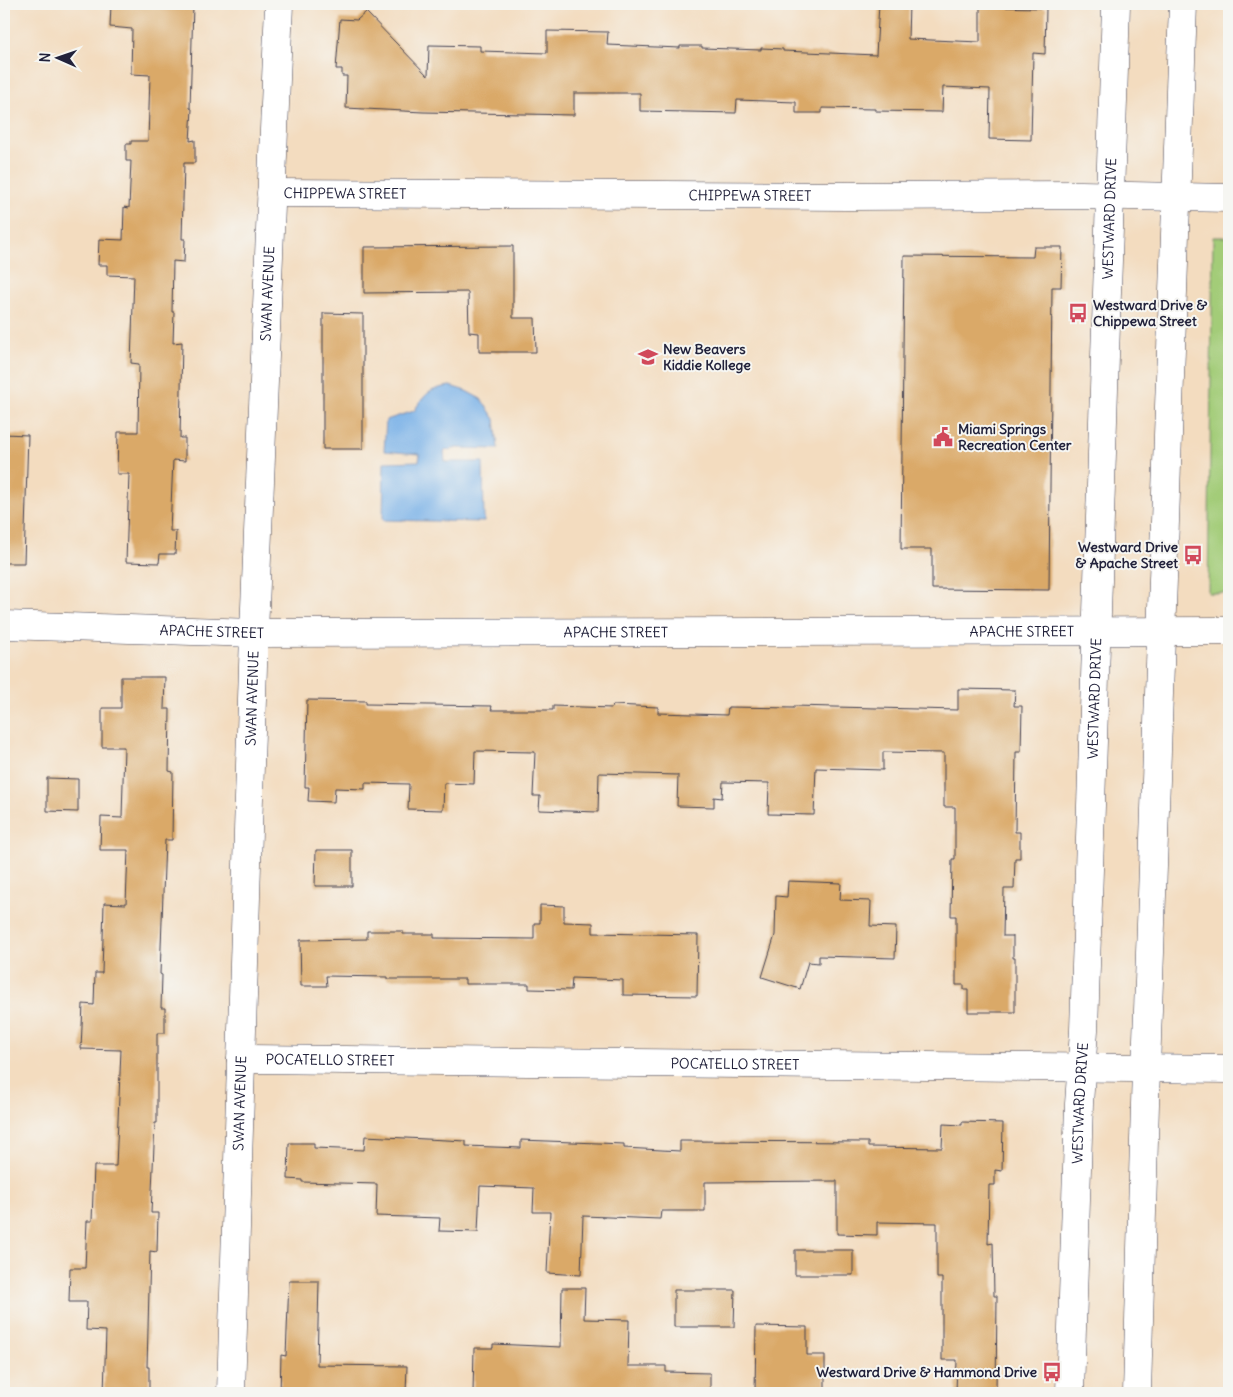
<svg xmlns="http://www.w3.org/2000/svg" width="1233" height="1397" font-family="Delius,sans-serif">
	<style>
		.green { fill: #a3cc78; stroke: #62775a }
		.water { fill: #78b0e7; stroke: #4d6991 }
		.building { fill: #daa968 }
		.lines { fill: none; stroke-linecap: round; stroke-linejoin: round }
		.minor-casing { stroke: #413e4f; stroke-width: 29 }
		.minor { stroke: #fff; stroke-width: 28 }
		.labels { text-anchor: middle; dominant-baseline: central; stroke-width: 4; stroke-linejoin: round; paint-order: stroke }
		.street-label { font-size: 14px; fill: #22223b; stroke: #f6f6f2 }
		.poi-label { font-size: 14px; font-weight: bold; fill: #22223b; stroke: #f6f6f2; text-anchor: start }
	</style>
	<rect width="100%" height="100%" fill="#f6f6f2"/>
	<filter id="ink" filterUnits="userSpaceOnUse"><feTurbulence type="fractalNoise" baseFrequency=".02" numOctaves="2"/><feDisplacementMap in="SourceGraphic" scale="10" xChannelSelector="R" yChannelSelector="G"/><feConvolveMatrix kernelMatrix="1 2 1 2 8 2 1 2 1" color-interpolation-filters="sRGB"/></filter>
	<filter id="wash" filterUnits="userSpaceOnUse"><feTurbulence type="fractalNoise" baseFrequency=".0096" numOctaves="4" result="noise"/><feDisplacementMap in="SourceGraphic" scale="20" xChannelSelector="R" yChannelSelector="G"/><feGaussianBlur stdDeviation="1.12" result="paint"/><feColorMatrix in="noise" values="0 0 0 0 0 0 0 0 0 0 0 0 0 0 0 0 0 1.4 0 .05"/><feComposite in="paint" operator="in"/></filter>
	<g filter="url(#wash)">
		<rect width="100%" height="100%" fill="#f3dcbf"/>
		<path class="green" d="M 1213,237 L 1229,237 L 1229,593 L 1208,593 Z"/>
		<path class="water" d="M 450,386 L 466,391 L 481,399 L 495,419 L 498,449 L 456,448 L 444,451 L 445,462 L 483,462 L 484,522 L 383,520 L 384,462 L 419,461 L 420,454 L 384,451 L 386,420 L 414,411 C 425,394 429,389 450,386 Z"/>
		<g id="blocks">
			<path class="building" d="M 111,4 L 193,5 L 190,108 L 192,109 L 190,141 L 195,140 L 195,163 L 184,163 L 182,239 L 185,239 L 184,262 L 173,261 L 172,312 L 174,312 L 173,343 L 182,342 L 180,438 L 185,438 L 185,461 L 173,460 L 170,531 L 176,531 L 175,554 L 160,554 L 159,563 L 126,562 L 129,474 L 117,474 L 118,432 L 138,432 L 139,364 L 131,363 L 134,276 L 107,275 L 107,265 L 98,265 L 99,239 L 123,240 L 124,207 L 129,208 L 131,161 L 126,161 L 126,144 L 131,144 L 131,141 L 148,141 L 150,75 L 131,74 L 132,29 L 110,27 Z
				M 879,4 L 909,4 L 908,39 L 980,42 L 980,7 L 1046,8 L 1045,54 L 1033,53 L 1031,140 L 989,139 L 990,89 L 943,87 L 942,112 L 875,111 L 875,109 L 822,108 L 822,113 L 796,113 L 796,102 L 737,100 L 736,113 L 640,111 L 640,93 L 574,93 L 574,115 L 423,112 L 346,108 L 347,76 L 342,76 L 342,69 L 336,69 L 340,19 L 357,20 L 366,12 L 428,76 L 429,45 L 480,46 L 480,51 L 547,53 L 547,31 L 608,32 L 607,45 L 680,48 L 680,46 L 702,46 L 702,48 L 761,50 L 761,48 L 783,49 L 783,51 L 876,55 Z
				M 513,246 L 513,318 L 535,318 L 536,352 L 479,352 L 479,333 L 469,332 L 468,292 L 364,293 L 364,247 Z
				M 1034,247 L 1062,247 L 1061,287 L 1052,287 L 1049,590 L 932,589 L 932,549 L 901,549 L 904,256 L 1033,257 Z
				M 323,313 L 363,314 L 363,449 L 323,449 Z
				M 4,434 L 28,435 L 24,563 L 4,563 Z
				M 121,677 L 165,677 L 164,709 L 170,709 L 169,771 L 173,772 L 172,840 L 165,840 L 160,974 L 162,975 L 161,1008 L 165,1008 L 165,1033 L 157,1033 L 157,1123 L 155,1123 L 151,1213 L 158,1213 L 157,1252 L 150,1251 L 147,1367 L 149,1367 L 149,1393 L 104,1393 L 106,1331 L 86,1330 L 87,1302 L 69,1302 L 70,1268 L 85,1268 L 87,1221 L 92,1221 L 94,1166 L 116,1166 L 121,1050 L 81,1049 L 83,1004 L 94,1005 L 95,973 L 102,973 L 104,903 L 126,904 L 128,850 L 100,850 L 101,817 L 122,818 L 124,747 L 102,747 L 102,708 L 121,708 Z
				M 958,689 L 1015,690 L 1014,706 L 1022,706 L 1021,752 L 1016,752 L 1015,832 L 1020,832 L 1020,858 L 1015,858 L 1014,889 L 1004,889 L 1003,936 L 1013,936 L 1013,958 L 1015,958 L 1015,1012 L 968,1012 L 968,990 L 964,990 L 964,985 L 956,985 L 956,916 L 951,916 L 952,859 L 955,859 L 955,807 L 944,807 L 944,753 L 883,752 L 883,770 L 816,768 L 814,815 L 768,814 L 769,783 L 723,782 L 722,798 L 714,797 L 714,807 L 677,806 L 678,775 L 599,773 L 598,812 L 539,810 L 540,796 L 533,796 L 535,752 L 475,751 L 474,784 L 444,783 L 443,810 L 408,809 L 409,784 L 365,783 L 365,789 L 335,788 L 334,802 L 308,801 L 309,787 L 305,787 L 307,700 L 366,701 L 366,704 L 492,706 L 491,710 L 553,710 L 553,706 L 612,708 L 613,705 L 658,707 L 658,713 L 727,715 L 728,707 L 794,708 L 794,706 L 958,710 Z
				M 47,778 L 78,779 L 78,812 L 47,811 Z
				M 316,850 L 352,850 L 352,886 L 315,886 Z
				M 788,881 L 841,883 L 840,900 L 871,901 L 870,926 L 896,927 L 895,958 L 819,956 L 819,963 L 808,962 L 800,989 L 762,977 L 775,935 L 776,896 L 787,897 Z
				M 540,905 L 564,906 L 564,922 L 593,923 L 593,933 L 698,935 L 697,996 L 623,995 L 623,980 L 572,978 L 571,990 L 529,989 L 529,984 L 465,984 L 465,979 L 387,979 L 387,977 L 326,976 L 327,986 L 301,986 L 300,940 L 367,939 L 367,931 L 403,931 L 403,934 L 434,934 L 434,938 L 534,939 L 534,923 L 540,923 Z
				M 962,1122 L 1003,1123 L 1002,1171 L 995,1170 L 995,1185 L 989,1185 L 988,1244 L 993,1243 L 994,1296 L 997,1296 L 996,1393 L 956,1393 L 957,1360 L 942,1360 L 942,1278 L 937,1278 L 937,1223 L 877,1222 L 877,1235 L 837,1234 L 837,1181 L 705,1182 L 705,1211 L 661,1211 L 660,1219 L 583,1216 L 581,1275 L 547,1273 L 550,1212 L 533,1212 L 534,1188 L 480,1186 L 478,1232 L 439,1231 L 440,1218 L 376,1216 L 377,1184 L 302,1182 L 302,1180 L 288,1179 L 289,1143 L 314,1143 L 314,1148 L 364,1150 L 365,1136 L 466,1141 L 466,1146 L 521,1148 L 521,1140 L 624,1144 L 624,1148 L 680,1151 L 680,1141 L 868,1142 L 868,1147 L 942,1148 L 943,1124 L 962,1125 Z
				M 795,1250 L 853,1250 L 853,1275 L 795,1275 Z
				M 289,1281 L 319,1281 L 317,1365 L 407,1366 L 406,1393 L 280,1393 L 281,1355 L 286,1356 Z
				M 562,1288 L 585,1288 L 584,1319 L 629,1320 L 628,1366 L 666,1366 L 666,1372 L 710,1373 L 710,1393 L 473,1393 L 474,1348 L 493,1348 L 493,1344 L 561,1347 Z
				M 674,1290 L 735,1290 L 734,1327 L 674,1327 Z
				M 756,1326 L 807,1327 L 807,1355 L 825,1355 L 825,1393 L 755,1393 Z"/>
		</g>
	</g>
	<g filter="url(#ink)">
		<use href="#blocks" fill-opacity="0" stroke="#413e4f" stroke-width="1"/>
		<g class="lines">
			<defs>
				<g id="minor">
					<path id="s1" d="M 271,193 L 849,196 L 1081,195 L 1229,198"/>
					<path id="s2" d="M 4,625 L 254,633 L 1229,631"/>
					<path id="s3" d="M 241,1059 L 1229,1069"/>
					<path id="s4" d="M 231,1393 L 254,633 L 279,4"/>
					<path id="s5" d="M 1070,1393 L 1079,1104 L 1084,1030 L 1116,4"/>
					<path d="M 1137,1393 L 1146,1068 L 1183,4"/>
				</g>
			</defs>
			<use href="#minor" class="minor-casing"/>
			<use href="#minor" class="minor"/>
		</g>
	</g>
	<defs>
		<symbol id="bus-bare" viewBox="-9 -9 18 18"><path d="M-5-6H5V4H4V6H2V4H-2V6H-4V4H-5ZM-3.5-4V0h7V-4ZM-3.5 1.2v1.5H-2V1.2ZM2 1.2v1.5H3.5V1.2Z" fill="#d1495b" stroke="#f6f6f2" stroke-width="2.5" paint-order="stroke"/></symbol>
		<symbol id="school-bare" viewBox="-9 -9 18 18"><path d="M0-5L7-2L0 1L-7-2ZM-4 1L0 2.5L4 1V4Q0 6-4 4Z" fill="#d1495b" stroke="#f6f6f2" stroke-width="2.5" paint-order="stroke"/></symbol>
		<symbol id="civic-bare" viewBox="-9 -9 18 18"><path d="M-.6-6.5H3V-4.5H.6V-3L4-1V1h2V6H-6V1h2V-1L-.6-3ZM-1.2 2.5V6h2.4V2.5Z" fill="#d1495b" stroke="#f6f6f2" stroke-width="2.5" paint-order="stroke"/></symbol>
	</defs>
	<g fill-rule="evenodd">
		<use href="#bus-bare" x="1064" y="299" width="28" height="28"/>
		<use href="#school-bare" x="634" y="343" width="28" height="28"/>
		<use href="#civic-bare" x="929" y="423" width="28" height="28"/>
		<use href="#bus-bare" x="1179" y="541" width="28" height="28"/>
		<use href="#bus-bare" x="1038" y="1358" width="28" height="28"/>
	</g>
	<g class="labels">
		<g class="street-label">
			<text stroke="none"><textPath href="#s1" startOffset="74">CHIPPEWA STREET</textPath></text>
			<text stroke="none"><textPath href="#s1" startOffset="479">CHIPPEWA STREET</textPath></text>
			<text stroke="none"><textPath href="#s5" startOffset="1175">WESTWARD DRIVE</textPath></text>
			<text stroke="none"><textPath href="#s4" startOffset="1100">SWAN AVENUE</textPath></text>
			<text stroke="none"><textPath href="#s2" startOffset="208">APACHE STREET</textPath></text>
			<text stroke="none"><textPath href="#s2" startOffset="1018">APACHE STREET</textPath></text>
			<text stroke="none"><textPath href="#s2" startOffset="612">APACHE STREET</textPath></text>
			<text stroke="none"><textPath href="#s4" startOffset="695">SWAN AVENUE</textPath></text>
			<text stroke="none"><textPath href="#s5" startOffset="695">WESTWARD DRIVE</textPath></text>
			<text stroke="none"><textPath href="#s3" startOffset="89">POCATELLO STREET</textPath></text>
			<text stroke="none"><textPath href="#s3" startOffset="494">POCATELLO STREET</textPath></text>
			<text stroke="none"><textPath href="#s4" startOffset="290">SWAN AVENUE</textPath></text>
			<text stroke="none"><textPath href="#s5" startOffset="290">WESTWARD DRIVE</textPath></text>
		</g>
		<g class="poi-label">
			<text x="1093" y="305">Westward Drive &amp;<tspan x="1093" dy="16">Chippewa Street</tspan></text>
			<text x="663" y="349">New Beavers<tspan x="663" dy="16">Kiddie Kollege</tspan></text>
			<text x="958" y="429">Miami Springs<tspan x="958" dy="16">Recreation Center</tspan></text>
			<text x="1178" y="547" text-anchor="end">Westward Drive<tspan x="1178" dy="16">&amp; Apache Street</tspan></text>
			<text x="1037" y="1372" text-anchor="end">Westward Drive &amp; Hammond Drive</text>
		</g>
	</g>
	<rect width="1233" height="1397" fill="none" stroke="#f6f6f2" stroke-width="20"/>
	<g transform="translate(58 58) rotate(272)" stroke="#f6f6f2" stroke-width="4" paint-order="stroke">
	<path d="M0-4L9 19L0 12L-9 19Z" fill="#22223b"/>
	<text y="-8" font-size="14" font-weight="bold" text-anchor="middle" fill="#22223b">N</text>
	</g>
</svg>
